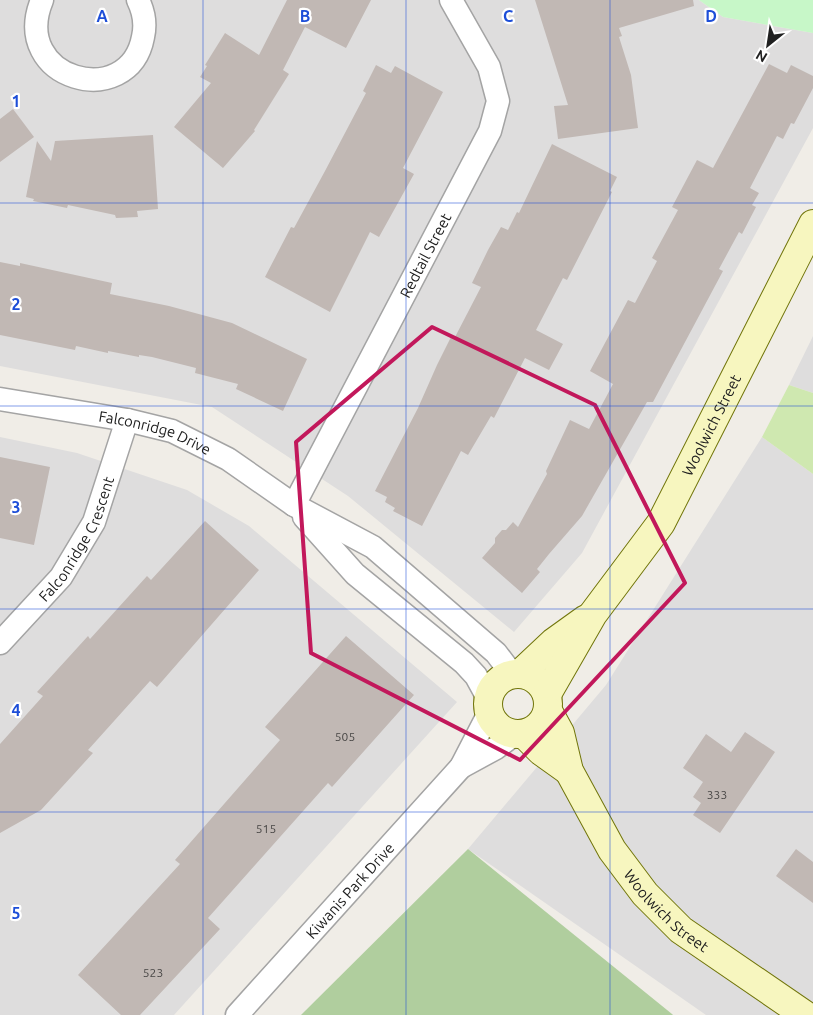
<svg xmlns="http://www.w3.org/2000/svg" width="813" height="1015" font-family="Ubuntu,sans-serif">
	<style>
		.residential { fill: #dedddd }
		.grass { fill: #cfe8b0 }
		.forest { fill: #b0ce9e }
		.park { fill: #c7f7c8 }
		.building { fill: #c1b8b4 }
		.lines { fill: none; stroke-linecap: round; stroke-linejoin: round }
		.street-casing { stroke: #a4a4a4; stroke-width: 25 }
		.secondary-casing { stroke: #71750a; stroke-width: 30 }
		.street { stroke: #fff; stroke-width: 22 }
		.secondary { stroke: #f7f6bf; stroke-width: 28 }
		.marked { fill: none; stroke: #c2185b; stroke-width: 4; stroke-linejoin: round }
		.grid { fill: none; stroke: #1d4ed8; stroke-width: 1; stroke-opacity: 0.55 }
		.labels { text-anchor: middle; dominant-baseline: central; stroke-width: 4.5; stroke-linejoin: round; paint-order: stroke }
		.number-label { font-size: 12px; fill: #484645 }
		.street-label { font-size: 15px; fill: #202020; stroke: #fff }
		.grid-label { font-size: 16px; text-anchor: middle; font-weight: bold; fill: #1d4ed8; stroke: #fff; stroke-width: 4.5; stroke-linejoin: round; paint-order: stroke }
	</style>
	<rect width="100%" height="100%" fill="#f0ede7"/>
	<path class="residential" d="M 0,0 L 699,0 L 723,17 L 813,33 L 813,128 L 582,553 L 514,632 L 348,496 L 212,407 L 0,366 Z
		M 813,336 L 813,393 L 789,385 Z
		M 0,437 L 77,453 L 187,490 L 249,526 L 457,702 L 174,1015 L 0,1015 Z
		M 762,437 L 813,474 L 813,1015 L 706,1015 L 468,849 L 606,685 Z"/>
	<path class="grass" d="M 789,385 L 813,393 L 813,474 L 762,437 Z"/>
	<path class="forest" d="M 468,849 L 672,1014 L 673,1015 L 301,1015 Z"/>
	<path class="park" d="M 699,0 L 813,0 L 813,33 L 723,17 Z"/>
	<path class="building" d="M 287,0 L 371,0 L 346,48 L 305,27 L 283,70 L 289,74 L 254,130 L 255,131 L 223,168 L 174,127 L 211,83 L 200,77 L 207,66 L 205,65 L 225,33 L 259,55 Z
		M 535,0 L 693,0 L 694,6 L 619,28 L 622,36 L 619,37 L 631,75 L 638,128 L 558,139 L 554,106 L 568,105 Z
		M 769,64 L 787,73 L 791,65 L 813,76 L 813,88 L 794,124 L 791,123 L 783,139 L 777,136 L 750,188 L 759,193 L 752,205 L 756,207 L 742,234 L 739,232 L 719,269 L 723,271 L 653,402 L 647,402 L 582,516 L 549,554 L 537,569 L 540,572 L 522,593 L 482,558 L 495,543 L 495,538 L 502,530 L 506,530 L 513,522 L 518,527 L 547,474 L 546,471 L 570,420 L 589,429 L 613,384 L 590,371 L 628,300 L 635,303 L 657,261 L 652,258 L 678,210 L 672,207 L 697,160 L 713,168 Z
		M 376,65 L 391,73 L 395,66 L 443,92 L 403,168 L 414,174 L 379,237 L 370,232 L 330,312 L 265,277 L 291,227 L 294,228 L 325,171 L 366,93 L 363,91 Z
		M 13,109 L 34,137 L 0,162 L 0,119 Z
		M 153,135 L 158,209 L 137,211 L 138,217 L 116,218 L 115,215 L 68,205 L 67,208 L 33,201 L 34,199 L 26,197 L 37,141 L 51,161 L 55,141 Z
		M 552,144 L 617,177 L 610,191 L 612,192 L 567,280 L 563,278 L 536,330 L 563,344 L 549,370 L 525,358 L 494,418 L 491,416 L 468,455 L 461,451 L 422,526 L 393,511 L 395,508 L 385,502 L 387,497 L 375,491 L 418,408 L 437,365 L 451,337 L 454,339 L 481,287 L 472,283 L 488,250 L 501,227 L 508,230 L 517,212 L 519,213 Z
		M 0,262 L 20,266 L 20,263 L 112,283 L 110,294 L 169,306 L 232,323 L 307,359 L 283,411 L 236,389 L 238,384 L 195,373 L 196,368 L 152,357 L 139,355 L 139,357 L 108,351 L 108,353 L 76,346 L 75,350 L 0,335 Z
		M 0,457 L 50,467 L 34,545 L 0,538 Z
		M 205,521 L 259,570 L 157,687 L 150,681 L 88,750 L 93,753 L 41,810 L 0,833 L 0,744 L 43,696 L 37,692 L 88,636 L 90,639 L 147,576 L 151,580 Z
		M 346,636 L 414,695 L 332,787 L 328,783 L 208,918 L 220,929 L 140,1015 L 121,1015 L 78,975 L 180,864 L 175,860 L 280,740 L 265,727 Z
		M 745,732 L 775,752 L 720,833 L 693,815 L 701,803 L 693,797 L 703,782 L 683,768 L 706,734 L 731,752 Z
		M 796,849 L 813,862 L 813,903 L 776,876 Z"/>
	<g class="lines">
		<defs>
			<g id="street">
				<path d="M 42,0 C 9,80 129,112 143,37 C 146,24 144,12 138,0"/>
				<path id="s1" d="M 0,399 L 127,420 L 172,431 L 228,459 L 294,505 L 373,547 L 496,653 L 512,674"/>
				<path id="s2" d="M 294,505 L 490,131 L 498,101 L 489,67 L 451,0"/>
				<path d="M 304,517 L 355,574 L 464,663 L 476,676 L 488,698"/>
				<path id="s3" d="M 0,643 L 61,577 L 94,522 L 127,420"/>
				<path d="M 461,767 L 496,748 L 515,734"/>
				<path id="s4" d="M 237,1015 L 461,767 L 489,713"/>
			</g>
			<g id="secondary">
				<path d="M 521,673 L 554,642 L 586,619"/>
				<circle cx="518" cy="704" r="30"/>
				<path id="s5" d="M 547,694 L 593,614 L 661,523 L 813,224"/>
				<path id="s6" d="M 548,711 L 560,733 L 569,771 L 612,850 L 645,894 L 681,930 L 805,1015"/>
				<path d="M 524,734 L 541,751 L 569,771"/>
			</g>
		</defs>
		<use href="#street" class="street-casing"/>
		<use href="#secondary" class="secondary-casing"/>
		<use href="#street" class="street"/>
		<use href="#secondary" class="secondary"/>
	</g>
	<path class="marked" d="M 432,327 L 595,405 L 685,583 L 520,760 L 311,653 L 296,442 Z"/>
	<path class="grid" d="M 203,0 L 203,1015M 406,0 L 406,1015M 610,0 L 610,1015M 0,203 L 813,203M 0,406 L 813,406M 0,609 L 813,609M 0,812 L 813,812"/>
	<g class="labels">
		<g class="number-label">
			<text x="345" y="736">505</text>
			<text x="717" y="794">333</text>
			<text x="266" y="828">515</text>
			<text x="153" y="972">523</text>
		</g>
		<g class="street-label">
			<text stroke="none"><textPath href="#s2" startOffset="282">Redtail Street</textPath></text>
			<text stroke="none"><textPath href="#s5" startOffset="316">Woolwich Street</textPath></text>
			<text stroke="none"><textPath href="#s1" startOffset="159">Falconridge Drive</textPath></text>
			<text stroke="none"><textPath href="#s3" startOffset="131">Falconridge Crescent</textPath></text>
			<text stroke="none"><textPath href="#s4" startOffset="168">Kiwanis Park Drive</textPath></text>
			<text stroke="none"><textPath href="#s6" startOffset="236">Woolwich Street</textPath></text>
		</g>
	</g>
	<g class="grid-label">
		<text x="102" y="22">A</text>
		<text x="305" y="22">B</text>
		<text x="508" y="22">C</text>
		<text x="711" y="22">D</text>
		<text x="16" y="107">1</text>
		<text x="16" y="310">2</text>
		<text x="16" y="513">3</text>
		<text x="16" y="716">4</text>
		<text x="16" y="919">5</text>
	</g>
	<g transform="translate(768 45) rotate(210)" stroke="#ffffff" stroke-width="4" paint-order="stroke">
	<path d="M0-4L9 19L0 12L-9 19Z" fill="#202020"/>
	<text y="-8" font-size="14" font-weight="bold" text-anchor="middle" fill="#202020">N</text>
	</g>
</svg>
